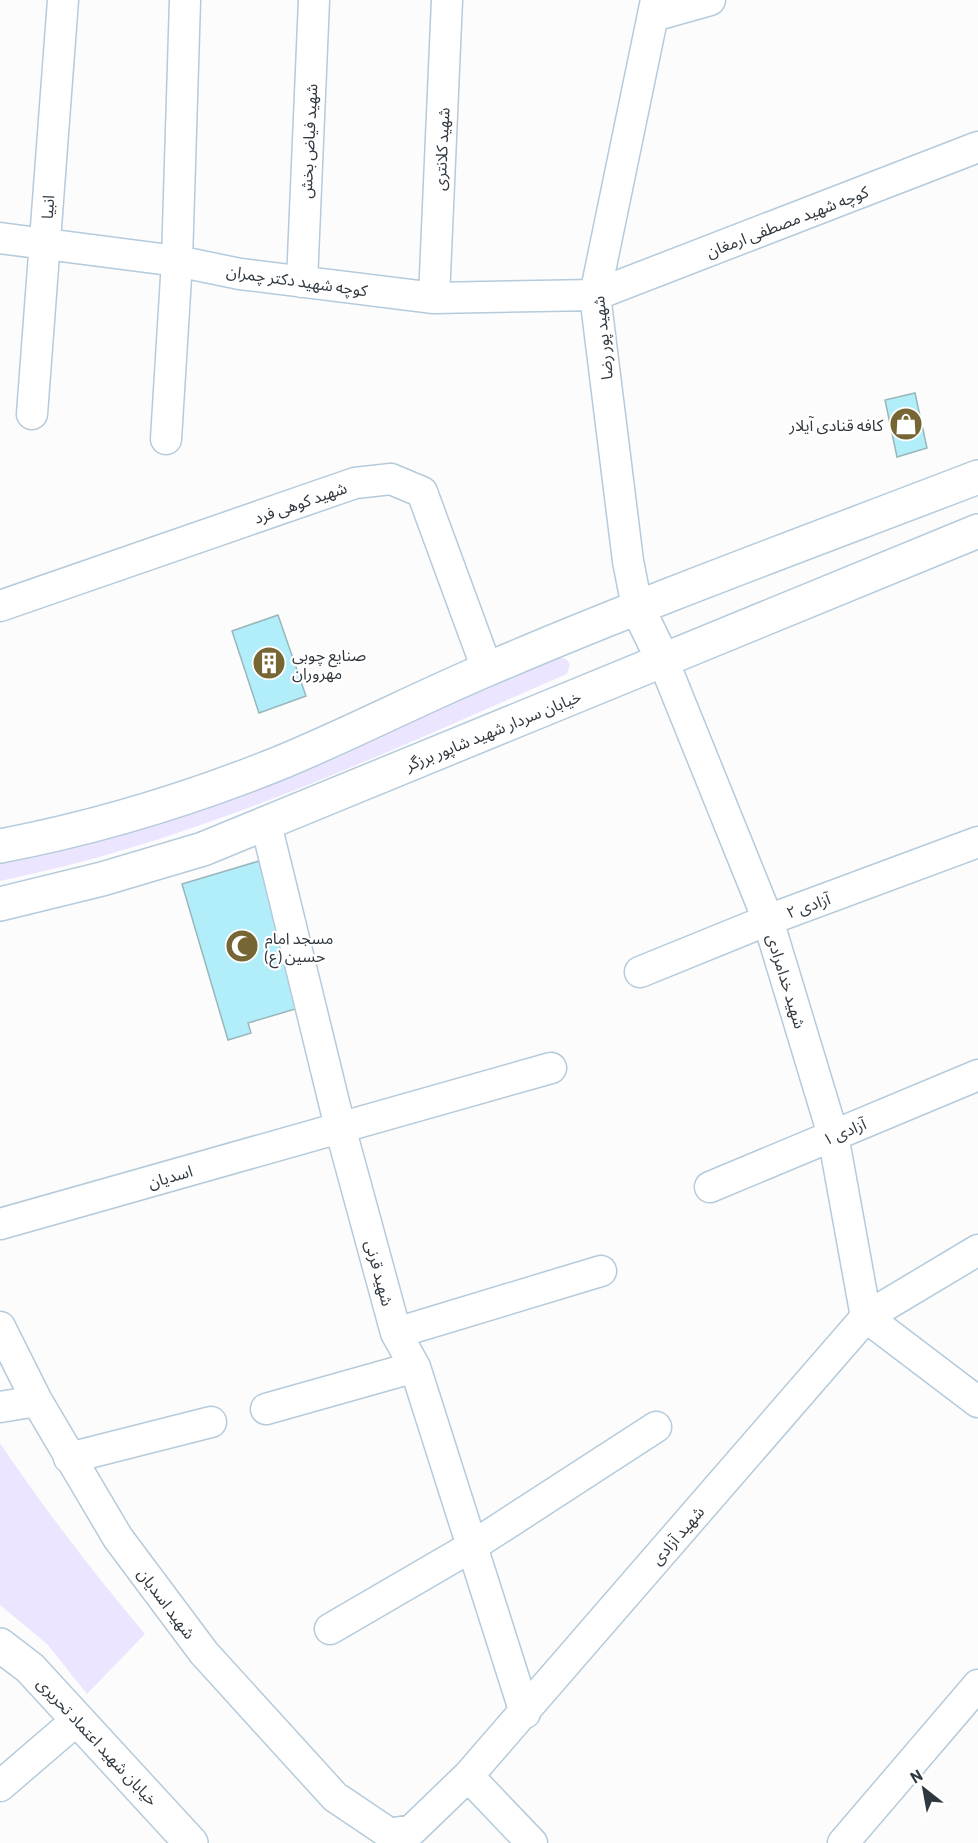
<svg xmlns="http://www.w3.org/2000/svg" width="978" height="1843" font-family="Barlow,'Noto Sans Arabic',sans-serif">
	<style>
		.green { fill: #ece5ff }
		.building { fill: #b2eef9; stroke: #99b6bc; stroke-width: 1.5 }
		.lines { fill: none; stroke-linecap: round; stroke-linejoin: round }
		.street-casing { stroke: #b5cbdb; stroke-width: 33 }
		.secondary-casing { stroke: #b5cbdb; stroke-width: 36 }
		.street { stroke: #fff; stroke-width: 30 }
		.secondary { stroke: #fff; stroke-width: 33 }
		.labels { text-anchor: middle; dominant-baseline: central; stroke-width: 4.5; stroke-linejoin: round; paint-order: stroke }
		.street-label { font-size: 16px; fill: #30383f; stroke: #fff }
		.poi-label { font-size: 16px; fill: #30383f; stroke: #fff; text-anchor: start }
	</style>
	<rect width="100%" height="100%" fill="#fcfcfc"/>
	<path class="green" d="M 558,657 L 566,659 L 570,664 L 567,674 C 382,754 199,841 0,881 L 0,859 L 359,743 Z
		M 0,1443 C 45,1510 93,1572 145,1634 L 87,1694 L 47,1644 L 0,1605 Z"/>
	<path class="building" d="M 915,393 L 927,448 L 897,457 L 885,400 Z
		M 278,615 L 306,696 L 259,713 L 232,631 Z
		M 259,861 L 302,1007 L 248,1023 L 251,1033 L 228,1040 L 182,884 Z"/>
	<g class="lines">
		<defs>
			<path id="street" d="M 653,16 L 710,0
				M 0,238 L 177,261 L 240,274 L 434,298 L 595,295 L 978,147
				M 302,282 L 314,0
				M 434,298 L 447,0
				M 32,414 L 63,0
				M 166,439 L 177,261 L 185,0
				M 0,606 L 355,483 L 391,479 L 422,492 L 487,669
				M 637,607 L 628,561 L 595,295 L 656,0
				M 663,660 L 768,920 L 833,1135 L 866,1317 L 978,1402
				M 266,824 L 340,1127 L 396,1333 L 415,1367 L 525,1713
				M 640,972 L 768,920 L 978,842
				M 710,1187 L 978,1075
				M 0,1224 L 551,1068
				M 0,1327 L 37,1401 L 118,1538 L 204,1653 L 335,1797 L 390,1834 L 412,1830 L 468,1776 L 866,1317 L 978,1250
				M 396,1333 L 601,1271
				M 0,1407 L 37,1401
				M 266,1409 L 415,1367
				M 69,1458 L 211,1422
				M 330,1629 L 471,1547 L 656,1427
				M 468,1776 L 532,1843
				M 0,1786 L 78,1719
				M 843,1843 L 978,1685"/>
			<path id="secondary" d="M 637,607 L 663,660
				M 0,846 C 95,828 187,800 277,764 C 348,735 417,699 488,669 C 649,600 814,540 978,477
				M 0,904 L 102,879 L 203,849 L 978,531
				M 0,1645 L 30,1668 L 191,1843"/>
		</defs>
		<use href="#street" class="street-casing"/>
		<use href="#secondary" class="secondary-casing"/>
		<use href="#street" class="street"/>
		<use href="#secondary" class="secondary"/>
	</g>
	<defs>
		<symbol id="shop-disc" viewBox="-11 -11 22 22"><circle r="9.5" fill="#766634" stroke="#fff"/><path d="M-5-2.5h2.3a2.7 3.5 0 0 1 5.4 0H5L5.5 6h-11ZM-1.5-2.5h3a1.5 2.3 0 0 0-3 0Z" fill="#fff"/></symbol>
		<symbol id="building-disc" viewBox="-11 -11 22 22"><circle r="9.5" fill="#766634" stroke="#fff"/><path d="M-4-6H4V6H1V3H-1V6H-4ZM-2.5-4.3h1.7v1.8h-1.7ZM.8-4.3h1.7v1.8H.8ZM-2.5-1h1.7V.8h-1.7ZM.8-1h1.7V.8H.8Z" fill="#fff"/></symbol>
		<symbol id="mosque-disc" viewBox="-11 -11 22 22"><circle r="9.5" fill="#766634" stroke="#fff"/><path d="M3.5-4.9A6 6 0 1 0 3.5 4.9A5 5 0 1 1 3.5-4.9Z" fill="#fff"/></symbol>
	</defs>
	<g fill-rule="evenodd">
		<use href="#shop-disc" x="887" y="405" width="38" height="38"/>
		<use href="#building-disc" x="250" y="644" width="38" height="38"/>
		<use href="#mosque-disc" x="223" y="927" width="38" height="38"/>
	</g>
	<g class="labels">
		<g class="street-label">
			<text transform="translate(308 141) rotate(-87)">شهید فیاض بخش</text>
			<text transform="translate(441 149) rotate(-87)">شهید کلانتری</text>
			<text transform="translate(47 207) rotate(-86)">انبیا</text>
			<text transform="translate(787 221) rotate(-21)">کوچه شهید مصطفی ارمغان</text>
			<text transform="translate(297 280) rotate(8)">کوچه شهید دکتر چمران</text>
			<text transform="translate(602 338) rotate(-96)">شهید پور رضا</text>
			<text transform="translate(300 502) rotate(-19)">شهید کوهی فرد</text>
			<text transform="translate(493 730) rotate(-22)">خیابان سردار شهید شاپور برزگر</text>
			<text transform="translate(808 905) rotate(-20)">آزادی ۲</text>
			<text transform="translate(787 981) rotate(73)">شهید خدامرادی</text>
			<text transform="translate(844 1131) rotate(-23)">آزادی ۱</text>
			<text transform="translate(170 1176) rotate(-16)">اسدیان</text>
			<text transform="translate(380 1273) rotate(75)">شهید قرنی</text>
			<text transform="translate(677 1535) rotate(-49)">شهید آزادی</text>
			<text transform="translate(167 1603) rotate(53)">شهید اسدیان</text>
			<text transform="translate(98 1741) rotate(47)">خیابان شهید اعتماد تحریری</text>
		</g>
		<g class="poi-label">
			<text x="883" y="424" text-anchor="end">کافه قنادی آیلار</text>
			<text x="292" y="654">صنایع چوبی<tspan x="292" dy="18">مهروران</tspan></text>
			<text x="265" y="937">مسجد امام<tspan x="265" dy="18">حسین (ع)</tspan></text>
		</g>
	</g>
	<g transform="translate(924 1789) rotate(329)" stroke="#ffffff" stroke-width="4.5" paint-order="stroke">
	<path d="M0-4.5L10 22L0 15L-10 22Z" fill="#30383f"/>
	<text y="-9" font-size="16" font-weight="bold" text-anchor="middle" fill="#30383f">N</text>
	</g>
</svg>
